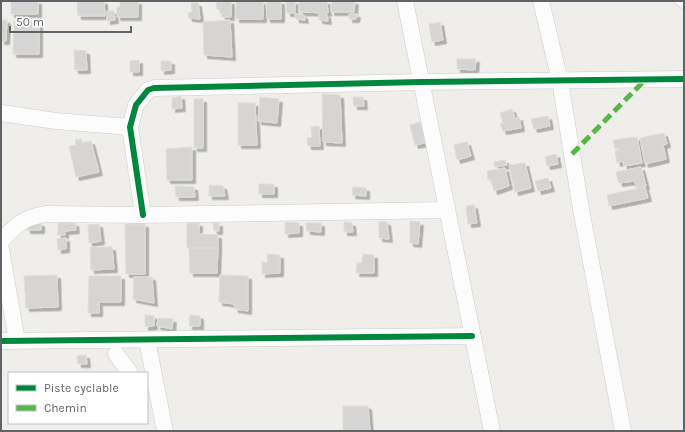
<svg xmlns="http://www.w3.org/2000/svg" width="685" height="432" font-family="Karla,sans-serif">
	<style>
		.building { fill: #d6d5d3; stroke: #deddd9; filter: url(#shadow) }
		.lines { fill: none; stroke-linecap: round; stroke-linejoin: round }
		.service-casing { stroke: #cbcccc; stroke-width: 9 }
		.minor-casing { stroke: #cbcccc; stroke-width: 17 }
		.service { stroke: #fdfcfc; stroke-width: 8 }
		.minor { stroke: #fdfcfc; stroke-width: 16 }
		.quiet { stroke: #58b549; stroke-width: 5; stroke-dasharray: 10 5; stroke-linecap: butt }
		.cycleway-casing { stroke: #fff; stroke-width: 8 }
		.cycleway { stroke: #00873e; stroke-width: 6 }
	</style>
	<defs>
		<filter id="shadow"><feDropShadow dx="3.5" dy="3.5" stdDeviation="0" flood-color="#0004"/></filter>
	</defs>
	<rect width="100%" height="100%" fill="#efeeea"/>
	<path class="building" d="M 11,1 L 38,1 L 38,14 L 11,14 Z
		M 77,1 L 104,1 L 105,16 L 78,16 Z
		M 120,1 L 138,1 L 138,17 L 117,17 L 117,7 L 120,7 Z
		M 216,1 L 231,1 L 231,17 L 222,17 L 221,10 L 217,9 Z
		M 236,1 L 263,1 L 263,19 L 236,19 Z
		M 266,1 L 281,1 L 281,19 L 267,19 Z
		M 286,1 L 295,1 L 295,13 L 287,13 Z
		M 299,1 L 327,1 L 328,13 L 299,12 Z
		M 331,1 L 355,1 L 354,12 L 331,12 Z
		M 191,3 L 198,3 L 200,19 L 189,18 L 188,13 L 192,12 Z
		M 107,11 L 114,11 L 115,20 L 107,21 Z
		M 295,14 L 304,15 L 305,20 L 296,19 Z
		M 319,14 L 327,15 L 328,21 L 319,20 Z
		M 349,14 L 357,14 L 356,19 L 349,19 Z
		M 1,20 L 7,20 L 6,41 L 1,41 Z
		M 230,20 L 232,57 L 204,55 L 203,22 Z
		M 14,21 L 39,22 L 39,54 L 13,54 Z
		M 440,22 L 443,40 L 432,42 L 429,24 Z
		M 74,50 L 86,51 L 87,70 L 75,70 Z
		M 457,59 L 476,59 L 475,70 L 457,69 Z
		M 139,60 L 139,72 L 130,72 L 130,61 Z
		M 161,61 L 171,61 L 171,70 L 161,71 Z
		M 322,94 L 340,95 L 342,143 L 323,142 Z
		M 181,96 L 182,108 L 172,109 L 172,98 Z
		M 260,97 L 279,99 L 277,123 L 258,121 Z
		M 353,97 L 363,97 L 364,106 L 354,106 Z
		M 194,99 L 203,99 L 203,148 L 194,148 Z
		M 238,103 L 255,103 L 257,145 L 238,145 Z
		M 512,109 L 515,118 L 519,117 L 521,128 L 503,131 L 500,124 L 503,123 L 500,113 Z
		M 548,116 L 550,126 L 534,129 L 531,119 Z
		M 420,122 L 425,143 L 415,145 L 410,125 Z
		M 319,126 L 320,146 L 308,146 L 307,138 L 312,137 L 311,127 Z
		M 664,133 L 667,144 L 663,145 L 666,159 L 645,164 L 640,138 Z
		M 637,137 L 642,163 L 624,166 L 623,161 L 617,163 L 615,151 L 619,150 L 619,148 L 615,149 L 613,140 Z
		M 81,139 L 82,143 L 91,141 L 99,172 L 76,177 L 69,146 L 76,145 L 75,140 Z
		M 467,142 L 471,156 L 457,160 L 454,145 Z
		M 192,147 L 192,180 L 167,180 L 166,149 Z
		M 556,154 L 558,164 L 547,166 L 545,157 Z
		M 505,160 L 507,165 L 495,167 L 494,162 Z
		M 525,163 L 531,188 L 515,192 L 509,165 Z
		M 641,167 L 646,186 L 636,188 L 635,181 L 619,183 L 616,172 Z
		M 505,168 L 509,186 L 494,191 L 491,179 L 488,180 L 487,171 Z
		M 548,178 L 551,188 L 538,191 L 535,181 Z
		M 259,184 L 274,184 L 274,194 L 259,194 Z
		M 209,185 L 223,186 L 225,196 L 209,196 Z
		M 175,186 L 194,187 L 195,197 L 176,197 Z
		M 353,187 L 366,188 L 366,196 L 352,195 Z
		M 645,187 L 648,198 L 609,206 L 607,195 Z
		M 474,205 L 477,223 L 468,224 L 466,206 Z
		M 410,221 L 420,222 L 418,244 L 410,243 Z
		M 285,222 L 299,223 L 299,233 L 285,234 Z
		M 344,222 L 352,223 L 353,232 L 344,232 Z
		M 379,222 L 387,222 L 389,239 L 379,238 Z
		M 27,223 L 41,223 L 41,230 L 27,230 Z
		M 58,223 L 75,223 L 76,230 L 65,231 L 65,235 L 58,235 Z
		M 187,223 L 199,223 L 199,234 L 218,235 L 218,248 L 187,248 Z
		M 213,223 L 219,223 L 219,231 L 214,231 Z
		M 306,223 L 321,223 L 321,232 L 307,231 Z
		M 99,224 L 101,241 L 89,243 L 88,225 Z
		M 125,224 L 145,224 L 145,274 L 126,274 Z
		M 66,238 L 66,249 L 58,250 L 57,239 Z
		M 90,247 L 112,247 L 114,269 L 91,270 Z
		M 189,248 L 218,248 L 217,273 L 190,273 Z
		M 267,254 L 280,255 L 280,273 L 262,274 L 262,262 L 268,263 Z
		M 363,254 L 374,255 L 374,273 L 356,273 L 357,263 L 362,263 Z
		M 57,275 L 58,307 L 26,308 L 24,276 Z
		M 220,275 L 248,276 L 248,311 L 235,309 L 234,304 L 219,302 Z
		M 89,276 L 121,276 L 121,302 L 99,302 L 99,313 L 88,313 Z
		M 134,277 L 152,277 L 154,303 L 133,299 Z
		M 145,315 L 154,316 L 154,326 L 145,327 Z
		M 190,315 L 200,316 L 200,326 L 189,326 Z
		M 158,318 L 173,319 L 172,329 L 157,326 Z
		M 86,355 L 87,364 L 78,364 L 77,356 Z
		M 343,406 L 368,406 L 370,431 L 343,431 Z"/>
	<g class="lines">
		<defs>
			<path id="service" d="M 679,1 L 684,5"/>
			<path id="minor" d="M 405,1 L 492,431
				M 541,1 L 560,81 L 581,209 L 623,431
				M 1,113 L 56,121 L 130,127
				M 143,215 L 130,127 L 136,105 L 148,90 L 154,88 L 422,82 L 684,79
				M 1,241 C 18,224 20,219 45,214 L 143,215 L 447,210
				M 1,249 L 17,341
				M 147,340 L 165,431
				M 1,341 L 472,336
				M 116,354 L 130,373"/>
		</defs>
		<use href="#service" class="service-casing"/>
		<use href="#minor" class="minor-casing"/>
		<use href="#service" class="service"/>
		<use href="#minor" class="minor"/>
		<path class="quiet" d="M 572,154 L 645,80"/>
		<defs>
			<path id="cycleway" d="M 143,215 L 130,127 L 136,105 L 148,90 L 154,88 L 422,82 L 684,79
				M 1,341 L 472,336"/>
		</defs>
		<use href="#cycleway" class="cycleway-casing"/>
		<use href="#cycleway" class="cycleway"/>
	</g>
	<rect width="685" height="432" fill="none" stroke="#5f6368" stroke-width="4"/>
	<rect x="8" y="372" width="140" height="52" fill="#ffffff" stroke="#bfc1c3"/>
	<rect x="16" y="385" width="20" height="6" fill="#00873e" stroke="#bfc1c3"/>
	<text x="44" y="392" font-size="12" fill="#5f6368">Piste cyclable</text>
	<rect x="16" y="405" width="20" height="6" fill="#58b549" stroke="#bfc1c3"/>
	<text x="44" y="412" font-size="12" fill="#5f6368">Chemin</text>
	<path d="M10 26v6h121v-6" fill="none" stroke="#5f6368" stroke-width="2"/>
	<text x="16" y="26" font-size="12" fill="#5f6368" stroke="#ffffff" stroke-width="3" paint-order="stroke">50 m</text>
</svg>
